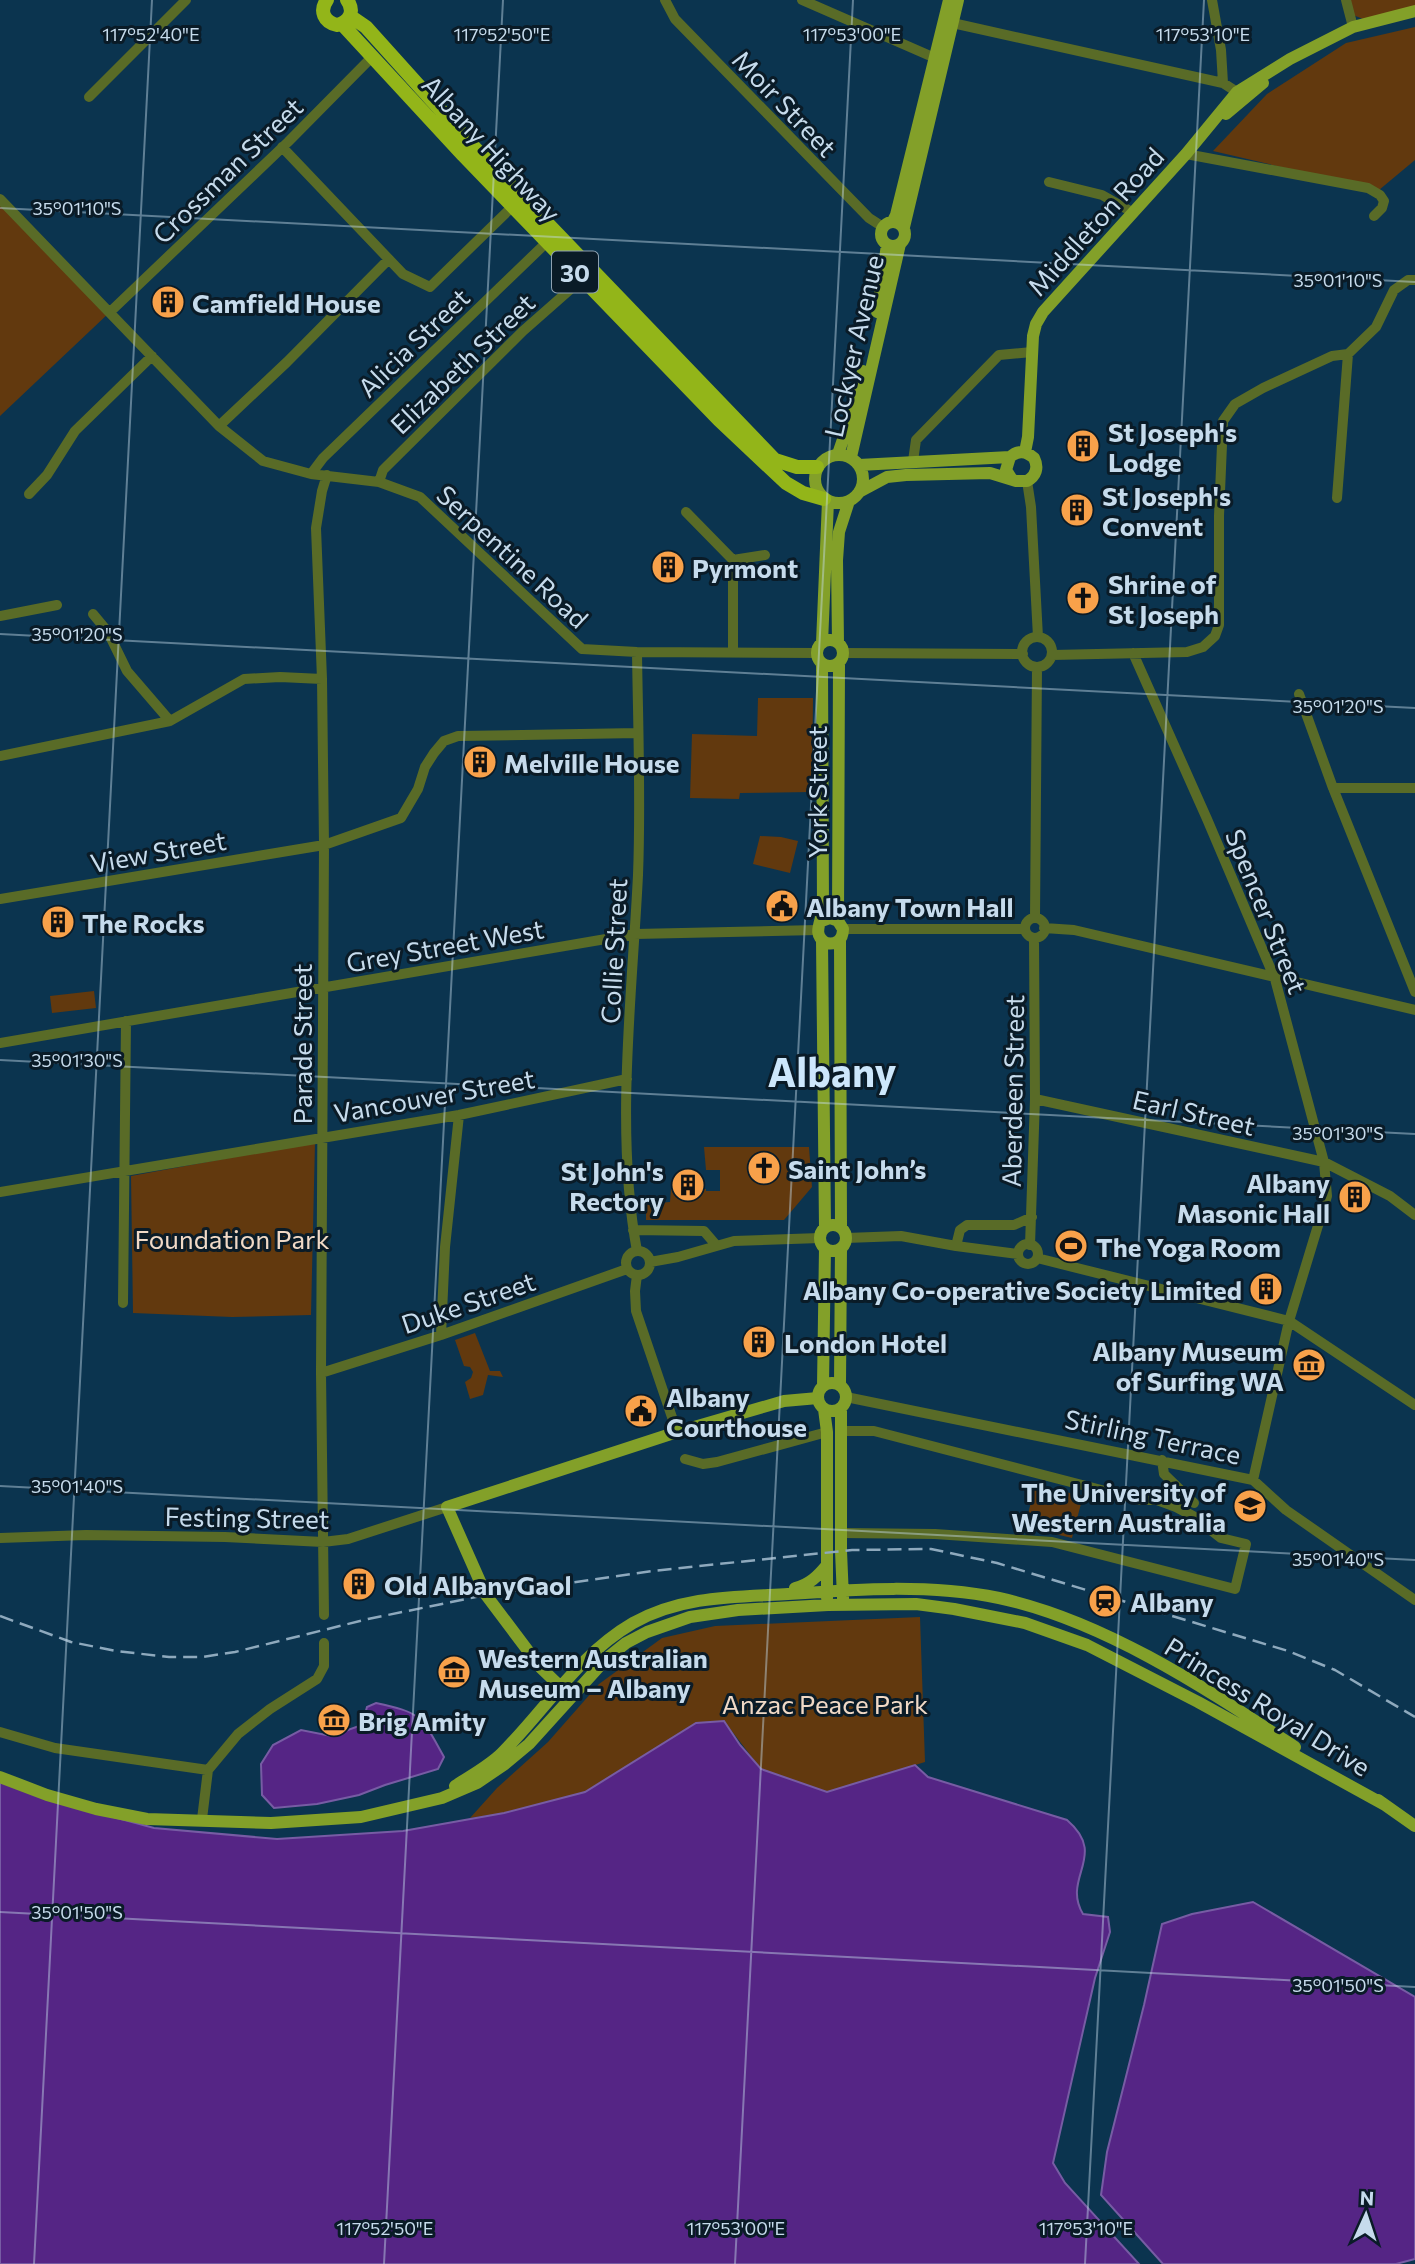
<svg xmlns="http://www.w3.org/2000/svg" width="1415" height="2264" font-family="Commissioner,sans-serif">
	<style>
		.green { fill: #62390e }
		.water { fill: #552585; stroke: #775ca4; stroke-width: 2 }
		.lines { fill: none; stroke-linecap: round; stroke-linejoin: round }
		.minor { stroke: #596b27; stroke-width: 10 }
		.major { stroke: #83a029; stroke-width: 12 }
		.highway { stroke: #93b519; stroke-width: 14 }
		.rail { stroke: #8ea9bd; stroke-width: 2.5; stroke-dasharray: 14 7; stroke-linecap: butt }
		.ticks { fill: none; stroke: #c6dbec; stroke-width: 2; stroke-opacity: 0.45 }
		.labels { text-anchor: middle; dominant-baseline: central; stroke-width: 6; stroke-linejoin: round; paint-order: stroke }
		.shield { fill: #0a1b27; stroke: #8ea1b1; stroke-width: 2 }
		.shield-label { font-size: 24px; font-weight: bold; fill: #c6dbec }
		.street-label { font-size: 26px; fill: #c6dbec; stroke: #0a1b27 }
		.poi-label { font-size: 26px; font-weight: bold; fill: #c6dbec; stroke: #0a1b27; text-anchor: start }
		.park-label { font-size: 26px; fill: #f0d9c6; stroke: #0a1b27 }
		.town-label { font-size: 40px; font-weight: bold; fill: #cde7fb; stroke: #0a1b27 }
		.ticks-label { font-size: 18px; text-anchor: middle; fill: #c6dbec; stroke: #0a1b27; stroke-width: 6; stroke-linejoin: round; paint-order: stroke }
	</style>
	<rect width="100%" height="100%" fill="#0b344f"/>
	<path class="green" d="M 1350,0 L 1415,0 L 1415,6 L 1363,19 L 1353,15 Z
		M 1415,27 L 1415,160 L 1379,190 L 1213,151 L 1267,94 L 1346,43 Z
		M 0,199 L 110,312 L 0,416 Z
		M 758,698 L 813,698 L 812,792 L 740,793 L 739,799 L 690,798 L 692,734 L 757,736 Z
		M 760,836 L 781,837 L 798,841 L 790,873 L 753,864 Z
		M 94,991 L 96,1008 L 52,1013 L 50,996 Z
		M 315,1142 L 311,1315 L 232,1317 L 133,1313 L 131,1176 Z
		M 704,1147 L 809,1147 L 812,1187 L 784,1220 L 646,1220 L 646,1204 L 670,1202 L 671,1189 L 706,1189 L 706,1191 L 720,1191 L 720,1170 L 706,1170 Z
		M 475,1333 L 490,1371 L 500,1371 L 503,1377 L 488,1375 L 483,1395 L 470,1399 L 465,1382 L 471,1378 L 473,1372 L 470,1367 L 464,1366 L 455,1340 Z
		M 1035,1485 L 1083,1496 L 1072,1538 L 1025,1527 Z
		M 920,1617 L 925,1762 L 827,1792 L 761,1769 L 724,1721 L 696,1723 L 585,1792 L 504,1813 L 470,1818 L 497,1788 L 548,1742 L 599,1684 L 662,1638 L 715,1626 Z"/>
	<path class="water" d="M 376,1703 C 423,1713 421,1716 444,1757 L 438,1769 L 385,1785 L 359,1795 L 317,1804 L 274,1808 L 262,1795 L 261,1764 L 273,1745 L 301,1730 L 331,1736 L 362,1725 L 367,1707 Z
		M 724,1721 L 740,1745 L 761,1769 L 827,1792 L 915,1765 L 928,1777 L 1067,1820 C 1109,1856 1061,1877 1083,1914 L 1108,1917 L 1110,1932 L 1095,1978 L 1053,2163 L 1065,2183 L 1139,2264 L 0,2264 L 0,1780 L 47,1799 L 154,1828 L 277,1839 L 403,1831 L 504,1813 L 585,1792 L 696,1723 Z
		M 1253,1902 L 1415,1997 L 1415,2259 L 1396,2264 L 1163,2264 L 1101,2195 L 1107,2152 L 1144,2005 L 1162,1924 L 1192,1914 Z"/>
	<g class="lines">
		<path class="minor" d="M 665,0 L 675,19 L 869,218 L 883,227
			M 802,0 L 935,58
			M 1212,0 L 1221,50 L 1223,83
			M 1346,0 L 1353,27
			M 948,22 L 1223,83 L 1237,92
			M 89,97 L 186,0
			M 282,147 L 403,274 L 430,287 L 513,206
			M 1186,154 L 1368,188 L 1380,195 L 1384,201 L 1382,208 L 1374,216
			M 1049,182 L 1102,195 L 1132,212
			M 0,199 L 219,426 L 263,461 L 311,474 L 379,482 L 420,497 L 582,649 L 637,652 L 817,653
			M 110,312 L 288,142 L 372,57
			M 219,426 L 287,362 L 388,260
			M 913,461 L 916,440 L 999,355 L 1032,352
			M 311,474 L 323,458 L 547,242
			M 1027,481 L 1031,507 L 1038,637
			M 379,482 L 383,470 L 523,331 L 582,279
			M 29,494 L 47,475 L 75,431 L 152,356
			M 1337,498 L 1348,354
			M 686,512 L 733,560 L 733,652
			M 733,560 L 765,555
			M 93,614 L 108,632 L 127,671 L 170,721
			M 0,616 L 57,605
			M1022 652a15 15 0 1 1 30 0a15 15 0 1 1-30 0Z
			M 637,652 C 638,726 641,801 638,875 C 632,997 615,1132 637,1251
			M 843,653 L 1023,654
			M 1133,653 L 1207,819 L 1275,979 L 1324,1162 L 1327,1196 L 1289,1321 L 1253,1480
			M 1052,655 L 1187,652 L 1203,647 L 1215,636 L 1219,625 L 1219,516 L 1223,421 L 1235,404 L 1263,388 L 1332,356 L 1348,354 L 1376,327 L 1394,290 L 1408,280 L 1415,280
			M 1299,694 L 1333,788 L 1415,992
			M 0,756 L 170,721 L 244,679 L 280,677 L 322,679
			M 1333,788 L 1415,788
			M 0,899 L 324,845 L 401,818 L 418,789 L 425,767 L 434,753 L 444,741 L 458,736 L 638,733
			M 1035,918 L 1037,667
			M1025 928a10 10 0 1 1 20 0a10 10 0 1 1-20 0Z
			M 1044,928 L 1074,930 L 1415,1010
			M 843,929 L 1025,929
			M 0,1043 L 635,934 L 817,930
			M 1035,1099 L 1324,1162 L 1390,1196 L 1415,1215
			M 0,1192 L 459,1115 L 627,1079
			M 633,1230 L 704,1231 L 716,1245
			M 846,1238 L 901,1236 L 956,1246 L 1018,1254
			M1018 1254a10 10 0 1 1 20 0a10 10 0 1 1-20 0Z
			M 1030,1245 L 1035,1099 L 1034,938
			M 956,1246 L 960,1230 L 967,1225 L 1014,1225 L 1032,1217
			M626 1263a12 12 0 1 1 24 0a12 12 0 1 1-24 0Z
			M 1037,1258 L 1289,1321 L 1415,1405
			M 650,1262 L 678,1257 L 734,1241 L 820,1238
			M 637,1275 L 635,1291 L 636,1311 L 677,1432
			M 123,1303 L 126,1021
			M 441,1335 L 445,1247 L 459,1115
			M 321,1373 L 441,1335 L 627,1269
			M 846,1397 L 1253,1480 L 1286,1510 L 1415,1600
			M 841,1431 L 874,1431 L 1140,1500 L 1157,1500 L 1176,1507 L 1193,1516 L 1221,1538 L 1246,1544 L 1235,1589 L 1052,1542 L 935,1534 L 841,1533
			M 685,1459 L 703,1464 L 717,1462 L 827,1432
			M 1162,1460 L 1164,1474 L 1194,1503
			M 0,1538 L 86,1535 L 225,1537 L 323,1542 L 348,1539 L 447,1507
			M 324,1615 L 321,1373 L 324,845 L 322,679 L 316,528 L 322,491 L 327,475
			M 0,1732 L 55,1748 L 208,1770
			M 202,1819 L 208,1770 L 238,1734 L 270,1709 L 317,1679 L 324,1666 L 324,1643"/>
		<path class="major" d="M 1226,114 L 1263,83
			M 893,221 L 896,215 L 949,0
			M881 234a12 12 0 1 1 24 0a12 12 0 1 1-24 0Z
			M 904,227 L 958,0
			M 877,312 L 887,245
			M 1025,452 L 1028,437 L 1033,336 L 1036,324 L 1043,312 L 1186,154 L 1237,92 L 1290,59 L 1353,27 L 1415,11
			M 838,454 L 850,419 L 863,371
			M815 479a24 24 0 1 1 48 0a24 24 0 1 1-48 0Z
			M 851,457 L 900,244
			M 859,465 L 1010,457
			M 859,492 L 887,477 L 906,475 L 990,473 L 1016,481 L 1027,481 C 1036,476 1039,468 1034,458 C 1026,451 1018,450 1010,457 L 1006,470 L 1011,478
			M817 653a13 13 0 1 1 26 0a13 13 0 1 1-26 0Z
			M 822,643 L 828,501
			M 838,643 L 837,560 L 839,532 L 849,501
			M 822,921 L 830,918 L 838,921 L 843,929 C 843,940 836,945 826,943 C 811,934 822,922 823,908 L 822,664
			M 838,921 L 839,663
			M 840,940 L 841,1227
			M 822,941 L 825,1227
			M820 1238a13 13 0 1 1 26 0a13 13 0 1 1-26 0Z
			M818 1397a14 14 0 1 1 28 0a14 14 0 1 1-28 0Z
			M 840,1385 L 841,1248
			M 823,1386 L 825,1248
			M 841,1408 L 841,1551 L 843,1598
			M 824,1409 L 827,1432 L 827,1598
			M 795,1588 C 809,1585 818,1576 827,1565
			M 565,1691 L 541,1668 L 486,1595 L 447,1507 L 677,1432 L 784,1401 L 818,1398
			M 0,1777 L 47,1795 L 96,1809 L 147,1819 L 271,1823 L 361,1817 L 442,1798 L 477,1783 L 505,1764 L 529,1744 L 606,1659 L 626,1643 L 647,1632 L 690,1617 L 738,1610 L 828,1605 L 916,1604 L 954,1609 L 1025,1623 L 1087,1645 L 1198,1702 L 1385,1805
			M 455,1786 C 470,1776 489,1766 502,1753 C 546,1709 578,1655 633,1623 C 681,1596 734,1597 788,1594 C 858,1589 929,1584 999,1598 C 1105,1621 1205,1688 1295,1747
			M 1378,1800 L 1415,1826"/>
		<path class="highway" d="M 327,0 C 319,11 324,22 337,25 C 350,22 355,11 347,0
			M 350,16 L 366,27 L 473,146 L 775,460 L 797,467 L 817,467
			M 342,24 L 463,155 L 719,420 L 786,483 L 803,493 L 824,499"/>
		<path class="rail" d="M 0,1616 L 71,1642 L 116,1651 L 169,1657 L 202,1657 L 235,1652 L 368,1619 L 486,1595 L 652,1571 L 852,1550 L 931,1549 L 997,1563 L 1288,1651 L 1335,1670 L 1415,1717"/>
	</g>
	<path class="ticks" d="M 0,208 L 1415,282M 0,634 L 1415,708M 0,1060 L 1415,1134M 0,1486 L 1415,1560M 0,1912 L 1415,1987M 34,2264 L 152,0M 384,2264 L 503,0M 735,2264 L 853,0M 1085,2264 L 1204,0"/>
	<defs>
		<symbol id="building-disc" viewBox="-11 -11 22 22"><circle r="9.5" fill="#f8a14a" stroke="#0a1b27"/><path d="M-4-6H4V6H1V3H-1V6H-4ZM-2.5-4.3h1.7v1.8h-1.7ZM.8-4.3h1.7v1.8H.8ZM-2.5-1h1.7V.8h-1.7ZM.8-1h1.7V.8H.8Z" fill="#111"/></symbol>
		<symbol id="church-disc" viewBox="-11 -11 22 22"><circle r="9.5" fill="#f8a14a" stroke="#0a1b27"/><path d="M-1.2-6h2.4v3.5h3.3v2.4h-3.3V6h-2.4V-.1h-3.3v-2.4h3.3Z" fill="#111"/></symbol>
		<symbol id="civic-disc" viewBox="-11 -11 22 22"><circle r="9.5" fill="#f8a14a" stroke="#0a1b27"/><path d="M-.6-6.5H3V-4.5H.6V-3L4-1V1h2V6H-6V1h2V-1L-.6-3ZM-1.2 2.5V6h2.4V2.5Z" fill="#111"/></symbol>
		<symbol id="stadium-disc" viewBox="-11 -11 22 22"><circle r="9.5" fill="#f8a14a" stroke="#0a1b27"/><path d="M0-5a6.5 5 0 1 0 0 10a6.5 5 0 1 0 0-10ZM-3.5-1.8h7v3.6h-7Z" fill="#111"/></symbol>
		<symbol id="museum-disc" viewBox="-11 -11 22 22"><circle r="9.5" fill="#f8a14a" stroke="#0a1b27"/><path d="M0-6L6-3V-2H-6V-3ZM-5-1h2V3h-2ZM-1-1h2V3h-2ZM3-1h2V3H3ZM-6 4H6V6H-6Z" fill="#111"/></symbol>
		<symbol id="university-disc" viewBox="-11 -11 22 22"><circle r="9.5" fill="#f8a14a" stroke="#0a1b27"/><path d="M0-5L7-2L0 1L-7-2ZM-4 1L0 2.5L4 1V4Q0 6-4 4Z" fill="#111"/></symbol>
		<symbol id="station-disc" viewBox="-11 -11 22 22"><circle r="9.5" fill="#f8a14a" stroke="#0a1b27"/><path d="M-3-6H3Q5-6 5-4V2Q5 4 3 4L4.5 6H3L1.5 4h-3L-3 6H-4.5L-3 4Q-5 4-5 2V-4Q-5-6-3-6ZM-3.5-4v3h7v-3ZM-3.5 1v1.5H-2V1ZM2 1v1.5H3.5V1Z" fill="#111"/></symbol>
	</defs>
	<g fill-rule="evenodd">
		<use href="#building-disc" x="149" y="283" width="38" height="38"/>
		<use href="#building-disc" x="1064" y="427" width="38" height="38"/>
		<use href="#building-disc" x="1058" y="491" width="38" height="38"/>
		<use href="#building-disc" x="649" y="548" width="38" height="38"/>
		<use href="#church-disc" x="1064" y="579" width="38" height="38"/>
		<use href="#building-disc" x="461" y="743" width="38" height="38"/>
		<use href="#civic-disc" x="763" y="887" width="38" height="38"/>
		<use href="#building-disc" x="39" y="903" width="38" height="38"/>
		<use href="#church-disc" x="745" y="1149" width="38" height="38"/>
		<use href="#building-disc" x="669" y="1166" width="38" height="38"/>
		<use href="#building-disc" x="1336" y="1178" width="38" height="38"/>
		<use href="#stadium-disc" x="1052" y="1227" width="38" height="38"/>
		<use href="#building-disc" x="1247" y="1270" width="38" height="38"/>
		<use href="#building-disc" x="740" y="1323" width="38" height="38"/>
		<use href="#museum-disc" x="1290" y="1346" width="38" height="38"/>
		<use href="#civic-disc" x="622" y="1392" width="38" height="38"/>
		<use href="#university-disc" x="1231" y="1487" width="38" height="38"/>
		<use href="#building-disc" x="340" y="1565" width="38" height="38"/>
		<use href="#station-disc" x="1086" y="1582" width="38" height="38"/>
		<use href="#museum-disc" x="435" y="1653" width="38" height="38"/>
		<use href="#museum-disc" x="315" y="1701" width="38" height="38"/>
	</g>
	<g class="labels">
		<rect class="shield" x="552" y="251.5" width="46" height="41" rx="5"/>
		<g class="shield-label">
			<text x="575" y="272">30</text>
		</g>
		<g class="street-label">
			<text transform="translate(785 103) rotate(46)">Moir Street</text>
			<text transform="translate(492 148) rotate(47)">Albany Highway</text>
			<text transform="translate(227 170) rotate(-44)">Crossman Street</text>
			<text transform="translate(1095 221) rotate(-48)">Middleton Road</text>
			<text transform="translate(413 342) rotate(-44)">Alicia Street</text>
			<text transform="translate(853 346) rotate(-77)">Lockyer Avenue</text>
			<text transform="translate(462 363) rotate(-44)">Elizabeth Street</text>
			<text transform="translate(513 556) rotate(43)">Serpentine Road</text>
			<text transform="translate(816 792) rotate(-90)">York Street</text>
			<text transform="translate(158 851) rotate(-10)">View Street</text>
			<text transform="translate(1267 911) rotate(68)">Spencer Street</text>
			<text transform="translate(445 945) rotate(-10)">Grey Street West</text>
			<text transform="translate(613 951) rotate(-87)">Collie Street</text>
			<text transform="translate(301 1044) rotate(-90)">Parade Street</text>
			<text transform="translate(1012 1091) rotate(-89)">Aberdeen Street</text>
			<text transform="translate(434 1095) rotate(-10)">Vancouver Street</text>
			<text transform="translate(1194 1112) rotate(13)">Earl Street</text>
			<text transform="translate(468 1302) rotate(-19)">Duke Street</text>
			<text transform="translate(1153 1436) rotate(12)">Stirling Terrace</text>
			<text transform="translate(247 1517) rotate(1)">Festing Street</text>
			<text transform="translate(1268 1706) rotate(32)">Princess Royal Drive</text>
		</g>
		<g class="poi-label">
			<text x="192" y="302">Camfield House</text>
			<text x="1108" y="431">St Joseph's<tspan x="1108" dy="30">Lodge</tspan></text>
			<text x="1102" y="495">St Joseph's<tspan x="1102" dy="30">Convent</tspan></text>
			<text x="692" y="567">Pyrmont</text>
			<text x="1108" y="583">Shrine of<tspan x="1108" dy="30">St Joseph</tspan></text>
			<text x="504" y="762">Melville House</text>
			<text x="806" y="906">Albany Town Hall</text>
			<text x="82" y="922">The Rocks</text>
			<text x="788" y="1168">Saint John’s</text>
			<text x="664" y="1170" text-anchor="end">St John's<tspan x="664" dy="30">Rectory</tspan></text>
			<text x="1330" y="1182" text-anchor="end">Albany<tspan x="1330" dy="30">Masonic Hall</tspan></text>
			<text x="1096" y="1246">The Yoga Room</text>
			<text x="1242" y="1289" text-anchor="end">Albany Co-operative Society Limited</text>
			<text x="784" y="1342">London Hotel</text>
			<text x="1284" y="1350" text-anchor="end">Albany Museum<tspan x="1284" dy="30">of Surfing WA</tspan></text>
			<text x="666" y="1396">Albany<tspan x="666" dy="30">Courthouse</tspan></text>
			<text x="1226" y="1491" text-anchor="end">The University of<tspan x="1226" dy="30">Western Australia</tspan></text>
			<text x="384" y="1584">Old AlbanyGaol</text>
			<text x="1130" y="1601">Albany</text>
			<text x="478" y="1657">Western Australian<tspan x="478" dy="30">Museum – Albany</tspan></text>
			<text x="358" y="1720">Brig Amity</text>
		</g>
		<g class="park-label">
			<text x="232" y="1238">Foundation Park</text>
			<text x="825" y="1703">Anzac Peace Park</text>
		</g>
		<g class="town-label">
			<text x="832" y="1070">Albany</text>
		</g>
	</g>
	<g class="ticks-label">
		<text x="151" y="41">117°52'40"E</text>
		<text x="502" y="41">117°52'50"E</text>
		<text x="852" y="41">117°53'00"E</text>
		<text x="1203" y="41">117°53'10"E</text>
		<text x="77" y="215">35°01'10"S</text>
		<text x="1338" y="287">35°01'10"S</text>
		<text x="77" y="641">35°01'20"S</text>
		<text x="1338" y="713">35°01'20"S</text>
		<text x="77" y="1067">35°01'30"S</text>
		<text x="1338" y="1140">35°01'30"S</text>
		<text x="77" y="1493">35°01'40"S</text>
		<text x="1338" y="1566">35°01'40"S</text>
		<text x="77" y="1919">35°01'50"S</text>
		<text x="1338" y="1992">35°01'50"S</text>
		<text x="385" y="2235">117°52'50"E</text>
		<text x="736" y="2235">117°53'00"E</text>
		<text x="1086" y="2235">117°53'10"E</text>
	</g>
	<g transform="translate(1366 2215) rotate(3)" stroke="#0a1b27" stroke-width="5" paint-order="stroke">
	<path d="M0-5L12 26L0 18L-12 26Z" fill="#c6dbec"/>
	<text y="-10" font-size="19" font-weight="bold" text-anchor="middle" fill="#c6dbec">N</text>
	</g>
</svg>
